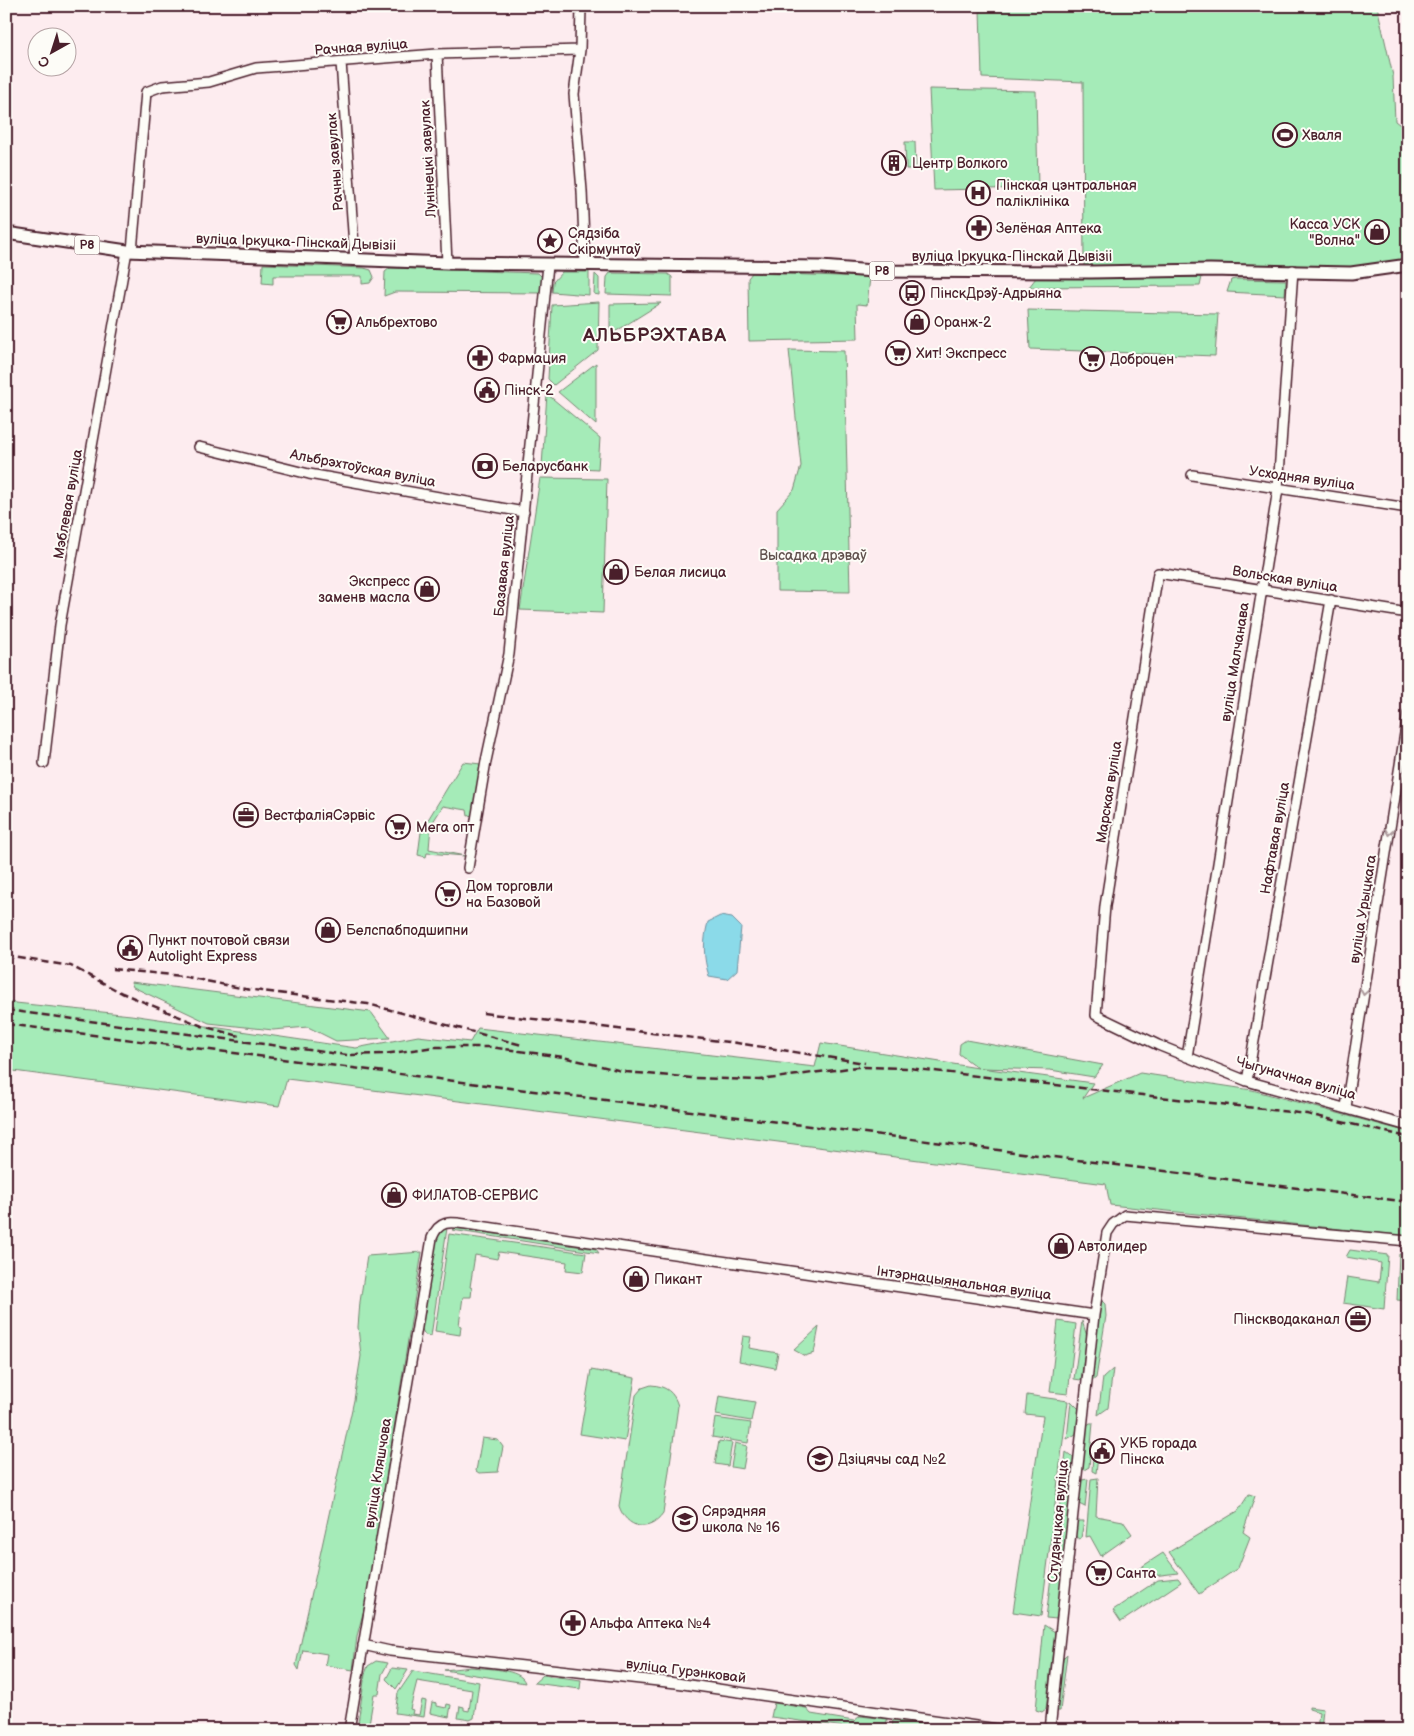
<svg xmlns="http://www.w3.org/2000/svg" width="1414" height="1736" font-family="'Balsamiq Sans',sans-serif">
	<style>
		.green { fill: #a5ebb8; stroke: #788572 }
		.water { fill: #8bdae9; stroke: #718f9d }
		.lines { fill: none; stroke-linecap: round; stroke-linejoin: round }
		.minor-casing { stroke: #4a1f2b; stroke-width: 12 }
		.major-casing { stroke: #4a1f2b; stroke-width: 15 }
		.minor { stroke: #fdfcf7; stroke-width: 9 }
		.major { stroke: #fdfcf7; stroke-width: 11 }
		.rail { stroke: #4a1f2b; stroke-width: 2.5; stroke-dasharray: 8 4; stroke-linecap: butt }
		.oneway { stroke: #ac999b }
		.labels { text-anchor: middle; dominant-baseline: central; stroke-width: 4; stroke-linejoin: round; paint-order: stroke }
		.shield { fill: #fdfcf7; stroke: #806168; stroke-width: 1 }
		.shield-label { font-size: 12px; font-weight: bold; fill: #4a1f2b }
		.street-label { font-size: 14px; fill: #4a1f2b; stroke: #fdfcf7 }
		.poi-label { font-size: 14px; fill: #4a1f2b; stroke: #fdfcf7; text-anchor: start }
		.park-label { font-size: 14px; fill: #61524e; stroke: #fdfcf7 }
		.district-label { font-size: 19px; font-weight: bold; letter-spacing: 1px; fill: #4a1f2b; stroke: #fdfcf7 }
	</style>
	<rect width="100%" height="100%" fill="#fdecef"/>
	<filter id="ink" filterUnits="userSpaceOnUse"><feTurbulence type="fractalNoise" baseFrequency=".02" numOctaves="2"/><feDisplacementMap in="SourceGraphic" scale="10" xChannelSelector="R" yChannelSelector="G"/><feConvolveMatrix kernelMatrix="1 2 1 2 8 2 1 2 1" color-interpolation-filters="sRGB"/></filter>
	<g filter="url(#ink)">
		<path class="green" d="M 939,6 L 1377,6 L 1393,76 L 1395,121 L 1408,131 L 1408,262 L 1383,267 L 1084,269 L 1083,82 L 982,78 L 980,10 Z
			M 929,89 L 1036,91 L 1038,188 L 934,190 Z
			M 905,142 L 915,142 L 916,169 L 906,169 Z
			M 263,264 L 364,268 L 371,270 L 374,277 L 370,283 L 362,284 L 362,276 L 273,276 L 273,284 L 262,283 Z
			M 390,268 L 538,273 L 542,277 L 542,293 L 395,292 L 384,296 L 385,272 Z
			M 562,272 L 589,272 L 589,295 L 552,292 L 553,282 Z
			M 610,273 L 668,274 L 672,277 L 672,296 L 606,294 L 607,277 Z
			M 752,273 L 870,277 L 867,305 L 857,304 L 858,339 L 749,341 L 748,278 Z
			M 595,274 L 599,278 L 599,295 L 594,294 Z
			M 1202,277 L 1200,286 L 1029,287 L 1036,278 Z
			M 1235,279 L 1286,280 L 1285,295 L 1227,292 L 1231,280 Z
			M 599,302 L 598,350 L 554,385 L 548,379 L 552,305 Z
			M 661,303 L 610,335 L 610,304 Z
			M 1028,310 L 1218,314 L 1215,356 L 1030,349 Z
			M 789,350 L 844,351 L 850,592 L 777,591 L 777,509 L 794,490 L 801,466 Z
			M 596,363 L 596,425 L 558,392 Z
			M 547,394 L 600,438 L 598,469 L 542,466 Z
			M 540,478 L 607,479 L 603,613 L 520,610 Z
			M 463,762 L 481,764 L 473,815 L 468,816 L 467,810 L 443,806 L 431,825 L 429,849 L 465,856 L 427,853 L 426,857 L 418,855 L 421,832 L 424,832 L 426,823 Z
			M 131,982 L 371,1012 L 390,1038 L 336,1041 L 308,1027 L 273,1030 L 209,1023 L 133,987 Z
			M 6,1002 L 131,1015 L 356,1048 L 418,1036 L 470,1042 L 478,1028 L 815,1067 L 821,1043 L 978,1068 L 959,1054 L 960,1044 L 966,1040 L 1103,1065 L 1094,1077 L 1050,1070 L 981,1068 L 1093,1083 L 1083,1098 L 1140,1073 L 1252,1090 L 1408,1132 L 1408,1236 L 1110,1205 L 1106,1184 L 287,1079 L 279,1106 L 6,1070 Z
			M 447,1228 L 431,1336 L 425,1335 L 421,1328 L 435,1238 L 442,1229 Z
			M 455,1228 L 596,1249 L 599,1253 L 452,1230 Z
			M 449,1234 L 586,1253 L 583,1272 L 566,1270 L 567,1262 L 499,1252 L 497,1259 L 475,1255 L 470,1287 L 472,1288 L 471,1297 L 463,1297 L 459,1325 L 461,1326 L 460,1335 L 435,1331 Z
			M 1350,1250 L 1388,1255 L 1384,1309 L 1343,1303 L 1347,1277 L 1379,1282 L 1381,1263 L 1346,1257 Z
			M 422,1252 L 367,1598 L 357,1636 L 353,1670 L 325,1665 L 327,1654 L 303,1650 L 299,1670 L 296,1665 L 354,1400 L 361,1356 L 358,1327 L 360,1302 L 367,1256 Z
			M 1399,1254 L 1408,1255 L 1408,1301 L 1397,1300 Z
			M 1101,1300 L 1105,1304 L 1106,1316 L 1096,1378 L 1092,1381 L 1090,1380 Z
			M 1058,1321 L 1076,1324 L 1068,1394 L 1050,1392 Z
			M 1082,1321 L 1087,1336 L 1081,1380 L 1074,1379 Z
			M 819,1327 L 814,1353 L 805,1356 L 794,1350 Z
			M 743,1336 L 751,1337 L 749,1348 L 778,1353 L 775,1368 L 739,1361 Z
			M 1113,1369 L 1108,1408 L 1098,1415 L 1103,1378 Z
			M 591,1370 L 635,1378 L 625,1441 L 580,1434 Z
			M 651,1385 C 666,1386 674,1392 678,1406 L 663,1514 C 649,1534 626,1528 619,1506 L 636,1395 L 642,1388 Z
			M 1027,1395 L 1068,1401 L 1041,1616 L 1013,1612 L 1043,1416 L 1025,1414 Z
			M 719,1396 L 755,1402 L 751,1421 L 716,1415 Z
			M 1071,1401 L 1079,1409 L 1076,1434 L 1067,1439 Z
			M 715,1418 L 751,1423 L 748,1443 L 712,1437 Z
			M 1090,1423 L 1093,1423 L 1089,1467 L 1084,1470 L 1082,1468 L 1086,1426 Z
			M 482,1438 L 498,1440 L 503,1447 L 498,1472 L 479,1473 L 476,1471 Z
			M 719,1441 L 732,1443 L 728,1466 L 715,1464 Z
			M 735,1443 L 747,1446 L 743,1469 L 731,1467 Z
			M 1099,1449 L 1096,1473 L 1092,1471 L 1093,1453 Z
			M 1066,1452 L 1074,1458 L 1057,1619 L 1046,1618 Z
			M 1098,1478 L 1096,1516 L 1123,1521 L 1132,1534 L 1101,1556 L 1090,1536 L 1086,1537 L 1091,1479 Z
			M 1088,1479 L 1085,1507 L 1077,1503 L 1079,1483 L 1082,1480 Z
			M 1249,1494 L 1255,1496 L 1243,1532 L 1250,1537 L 1238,1568 L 1199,1594 L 1169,1552 L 1238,1511 Z
			M 1077,1521 L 1084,1521 L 1081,1538 L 1079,1539 L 1075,1536 Z
			M 1163,1553 L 1178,1573 L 1128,1579 L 1129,1575 Z
			M 1178,1578 L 1181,1582 L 1121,1622 L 1113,1610 L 1158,1580 Z
			M 1044,1625 L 1055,1632 L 1046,1709 L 1042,1712 L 1036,1710 Z
			M 1067,1654 L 1060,1711 L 1056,1711 L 1061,1660 Z
			M 376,1661 L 388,1663 L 382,1674 L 379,1694 L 374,1694 L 368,1730 L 357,1730 L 365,1674 L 368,1666 Z
			M 471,1667 C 485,1669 521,1668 525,1683 L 444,1670 Z
			M 392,1668 L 408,1670 L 396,1689 L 386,1679 Z
			M 413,1671 L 479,1682 L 474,1718 L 470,1720 L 458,1718 L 460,1706 L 464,1707 L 464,1710 L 469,1711 L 472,1690 L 417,1681 L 410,1709 L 413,1710 L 412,1714 L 419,1715 L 422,1700 L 426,1701 L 424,1717 L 395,1713 L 398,1693 Z
			M 543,1675 L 581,1680 L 580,1689 L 534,1683 Z
			M 432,1702 L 437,1703 L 437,1706 L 446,1708 L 447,1704 L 451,1705 L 449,1717 L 430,1713 Z
			M 774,1703 L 806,1708 L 811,1714 L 854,1721 L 860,1716 L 887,1719 L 886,1730 L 867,1730 L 771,1717 Z
			M 1309,1707 L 1323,1709 L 1321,1730 L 1317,1730 L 1319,1712 L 1309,1709 Z
			M 893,1720 L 963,1730 L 892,1730 Z
			M 492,1724 L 509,1726 L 516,1730 L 489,1730 Z"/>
		<path class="water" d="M 720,916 L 732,918 L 741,927 L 737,970 L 727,979 L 709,976 C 703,957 703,941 708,922 Z"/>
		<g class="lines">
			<defs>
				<path id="minor" d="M 581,6 L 580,50 L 574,94 L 582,191 L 585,265
					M 437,54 L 447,263
					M 341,62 L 355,260
					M 132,251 L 146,92 L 162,86 L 209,82 L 256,68 L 437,54 L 580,50
					M 199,447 L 309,474 L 524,512
					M 1192,475 L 1408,508
					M 1408,613 L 1158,573 L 1105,906 L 1096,1015 L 1158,1045 L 1247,1081 L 1408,1126
					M 44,763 L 60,625 L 127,251
					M 468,868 L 486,761 L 509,654 L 548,265
					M 1187,1057 L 1278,489 L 1293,270
					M 1247,1081 L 1331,600
					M 1346,1107 L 1408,714
					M 363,1645 L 390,1651 L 676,1683 L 1004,1730
					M 349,1730 L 432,1238 C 440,1217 454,1223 473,1225 L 1094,1315 L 1107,1233 L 1113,1224 L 1125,1215 L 1408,1241
					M 1050,1730 L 1094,1315"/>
				<path id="major" d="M 6,233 L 127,251 L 447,263 L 821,267 L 873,271 L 1091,272 L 1210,270 L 1351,273 L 1408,265"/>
			</defs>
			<use href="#minor" class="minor-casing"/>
			<use href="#major" class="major-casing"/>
			<use href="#minor" class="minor"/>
			<use href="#major" class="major"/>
			<path class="rail" d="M 6,956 L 71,966 L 122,993 L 202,1026 L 239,1036
				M 112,969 L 182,976 L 245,989 L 368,1004 L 522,1045
				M 6,1010 L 347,1055 L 384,1054 L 435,1047 L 490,1047 L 563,1057 L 626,1072 L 693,1078 L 760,1080 L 857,1067 L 908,1068 L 1307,1114 L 1408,1137
				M 483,1013 L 737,1043 L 865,1063
				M 6,1024 L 1408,1202"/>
		</g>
		<defs><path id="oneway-chevron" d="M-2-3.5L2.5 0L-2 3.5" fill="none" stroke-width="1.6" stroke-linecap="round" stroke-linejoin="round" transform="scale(1.25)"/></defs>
		<g class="oneway">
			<use href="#oneway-chevron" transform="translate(1389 832) rotate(99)"/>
			<use href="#oneway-chevron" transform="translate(1364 992) rotate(99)"/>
		</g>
	</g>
	<defs>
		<symbol id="stadium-ring" viewBox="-11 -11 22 22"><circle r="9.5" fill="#fdfcf7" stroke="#4a1f2b" stroke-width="1.5"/><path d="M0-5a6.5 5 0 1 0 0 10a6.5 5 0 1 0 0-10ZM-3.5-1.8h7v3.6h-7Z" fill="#4a1f2b"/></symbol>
		<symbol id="building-ring" viewBox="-11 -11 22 22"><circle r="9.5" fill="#fdfcf7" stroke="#4a1f2b" stroke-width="1.5"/><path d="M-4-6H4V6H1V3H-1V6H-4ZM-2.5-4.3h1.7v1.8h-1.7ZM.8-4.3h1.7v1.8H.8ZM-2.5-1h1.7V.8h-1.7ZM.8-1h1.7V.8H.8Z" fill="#4a1f2b"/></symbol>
		<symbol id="hospital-ring" viewBox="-11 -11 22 22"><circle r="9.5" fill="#fdfcf7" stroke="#4a1f2b" stroke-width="1.5"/><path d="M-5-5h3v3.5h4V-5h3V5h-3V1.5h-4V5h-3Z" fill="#4a1f2b"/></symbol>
		<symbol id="pharmacy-ring" viewBox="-11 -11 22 22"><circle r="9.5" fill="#fdfcf7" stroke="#4a1f2b" stroke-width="1.5"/><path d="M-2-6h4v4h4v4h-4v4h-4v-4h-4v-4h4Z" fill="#4a1f2b"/></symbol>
		<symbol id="shop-ring" viewBox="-11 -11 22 22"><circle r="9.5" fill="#fdfcf7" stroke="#4a1f2b" stroke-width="1.5"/><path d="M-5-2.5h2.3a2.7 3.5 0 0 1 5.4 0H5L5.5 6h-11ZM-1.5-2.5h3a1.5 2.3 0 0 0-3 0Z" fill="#4a1f2b"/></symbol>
		<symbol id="sight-ring" viewBox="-11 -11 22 22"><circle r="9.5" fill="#fdfcf7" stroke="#4a1f2b" stroke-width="1.5"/><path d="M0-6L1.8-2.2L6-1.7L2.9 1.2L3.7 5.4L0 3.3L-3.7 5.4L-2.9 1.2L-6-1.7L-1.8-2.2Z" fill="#4a1f2b"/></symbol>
		<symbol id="bus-ring" viewBox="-11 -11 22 22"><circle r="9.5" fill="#fdfcf7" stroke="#4a1f2b" stroke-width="1.5"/><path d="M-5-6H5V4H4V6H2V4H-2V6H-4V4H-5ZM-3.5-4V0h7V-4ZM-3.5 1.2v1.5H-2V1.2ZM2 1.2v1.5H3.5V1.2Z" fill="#4a1f2b"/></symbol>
		<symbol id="supermarket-ring" viewBox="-11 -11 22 22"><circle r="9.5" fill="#fdfcf7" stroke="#4a1f2b" stroke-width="1.5"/><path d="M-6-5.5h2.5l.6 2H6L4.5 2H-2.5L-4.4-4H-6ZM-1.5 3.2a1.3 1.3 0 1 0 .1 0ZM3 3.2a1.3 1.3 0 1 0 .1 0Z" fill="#4a1f2b"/></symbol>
		<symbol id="civic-ring" viewBox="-11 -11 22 22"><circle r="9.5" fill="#fdfcf7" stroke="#4a1f2b" stroke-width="1.5"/><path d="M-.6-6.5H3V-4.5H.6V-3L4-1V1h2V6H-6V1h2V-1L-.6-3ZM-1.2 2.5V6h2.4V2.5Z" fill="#4a1f2b"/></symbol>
		<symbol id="bank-ring" viewBox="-11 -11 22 22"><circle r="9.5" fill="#fdfcf7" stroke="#4a1f2b" stroke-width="1.5"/><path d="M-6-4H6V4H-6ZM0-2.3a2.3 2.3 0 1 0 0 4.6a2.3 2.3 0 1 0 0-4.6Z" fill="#4a1f2b"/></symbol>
		<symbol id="office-ring" viewBox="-11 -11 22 22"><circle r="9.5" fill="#fdfcf7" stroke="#4a1f2b" stroke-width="1.5"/><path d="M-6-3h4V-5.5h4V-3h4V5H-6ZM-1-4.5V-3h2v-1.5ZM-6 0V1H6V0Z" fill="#4a1f2b"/></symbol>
		<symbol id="school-ring" viewBox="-11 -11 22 22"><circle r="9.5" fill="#fdfcf7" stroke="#4a1f2b" stroke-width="1.5"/><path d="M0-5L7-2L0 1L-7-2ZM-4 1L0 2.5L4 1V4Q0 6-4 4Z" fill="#4a1f2b"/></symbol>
	</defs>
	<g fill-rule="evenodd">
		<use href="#stadium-ring" x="1271" y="121" width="28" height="28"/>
		<use href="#building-ring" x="880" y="149" width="28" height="28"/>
		<use href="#hospital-ring" x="964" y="179" width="28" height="28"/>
		<use href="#pharmacy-ring" x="965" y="214" width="28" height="28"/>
		<use href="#shop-ring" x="1363" y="218" width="28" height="28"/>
		<use href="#sight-ring" x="536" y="227" width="28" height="28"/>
		<use href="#bus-ring" x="898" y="279" width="28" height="28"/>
		<use href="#supermarket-ring" x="325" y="308" width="28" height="28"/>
		<use href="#shop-ring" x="903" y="308" width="28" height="28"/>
		<use href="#supermarket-ring" x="884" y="339" width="28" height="28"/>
		<use href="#pharmacy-ring" x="466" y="344" width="28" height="28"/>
		<use href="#supermarket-ring" x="1078" y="345" width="28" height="28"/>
		<use href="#civic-ring" x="473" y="376" width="28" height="28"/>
		<use href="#bank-ring" x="471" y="452" width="28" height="28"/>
		<use href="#shop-ring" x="602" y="558" width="28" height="28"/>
		<use href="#shop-ring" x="413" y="575" width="28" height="28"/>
		<use href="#office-ring" x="232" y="801" width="28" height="28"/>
		<use href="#supermarket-ring" x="384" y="813" width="28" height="28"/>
		<use href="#supermarket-ring" x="434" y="880" width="28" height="28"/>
		<use href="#shop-ring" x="314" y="916" width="28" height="28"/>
		<use href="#civic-ring" x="116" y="934" width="28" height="28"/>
		<use href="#shop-ring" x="380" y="1181" width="28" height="28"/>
		<use href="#shop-ring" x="1047" y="1232" width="28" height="28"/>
		<use href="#shop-ring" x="622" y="1265" width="28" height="28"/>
		<use href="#office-ring" x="1344" y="1305" width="28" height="28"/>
		<use href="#civic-ring" x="1088" y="1437" width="28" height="28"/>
		<use href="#school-ring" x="806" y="1445" width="28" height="28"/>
		<use href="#school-ring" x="671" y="1505" width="28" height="28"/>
		<use href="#supermarket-ring" x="1085" y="1559" width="28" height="28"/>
		<use href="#pharmacy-ring" x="559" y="1609" width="28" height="28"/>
	</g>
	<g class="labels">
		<g class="shield">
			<rect x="74.5" y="235.5" width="25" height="19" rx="4"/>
			<rect x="869.5" y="261.5" width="25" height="19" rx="4"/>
		</g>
		<g class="shield-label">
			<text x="87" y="245">Р8</text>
			<text x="882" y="271">Р8</text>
		</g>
		<g class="street-label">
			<text transform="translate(361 47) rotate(-4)">Рачная вуліца</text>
			<text transform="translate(428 159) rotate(-93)">Лунінецкі завулак</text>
			<text transform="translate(335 162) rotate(-94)">Рачны завулак</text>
			<text transform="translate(296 242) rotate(2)">вуліца Іркуцка-Пінскай Дывізіі</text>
			<text x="1012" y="256">вуліца Іркуцка-Пінскай Дывізіі</text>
			<text transform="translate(363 468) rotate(11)">Альбрэхтоўская вуліца</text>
			<text transform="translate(1302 478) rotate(8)">Усходняя вуліца</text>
			<text transform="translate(68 504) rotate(-80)">Мэблевая вуліца</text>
			<text transform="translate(504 566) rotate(-84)">Базавая вуліца</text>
			<text transform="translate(1285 579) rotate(9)">Вольская вуліца</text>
			<text transform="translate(1235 662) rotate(-81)">вуліца Малчанава</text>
			<text transform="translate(1109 792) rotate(-81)">Марская вуліца</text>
			<text transform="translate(1275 838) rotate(-80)">Нафтавая вуліца</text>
			<text transform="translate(1363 909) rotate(-81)">вуліца Урыцкага</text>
			<text transform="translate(1296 1078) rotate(16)">Чыгуначная вуліца</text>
			<text transform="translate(964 1283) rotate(8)">Інтэрнацыянальная вуліца</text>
			<text transform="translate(378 1473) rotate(-81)">вуліца Кляшчова</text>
			<text transform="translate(1058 1521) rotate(-85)">Студэнцкая вуліца</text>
			<text transform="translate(686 1671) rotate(7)">вуліца Гурэнковай</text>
		</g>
		<g class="poi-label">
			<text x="1302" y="135">Хваля</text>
			<text x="912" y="163">Центр Волкого</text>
			<text x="996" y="185">Пінская цэнтральная<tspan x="996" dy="16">паліклініка</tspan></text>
			<text x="1360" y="224" text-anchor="end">Касса УСК<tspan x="1360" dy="16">"Волна"</tspan></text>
			<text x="996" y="228">Зелёная Аптека</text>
			<text x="568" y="233">Сядзіба<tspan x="568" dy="16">Скірмунтаў</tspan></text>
			<text x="930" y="293">ПінскДрэў-Адрыяна</text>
			<text x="356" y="322">Альбрехтово</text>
			<text x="934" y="322">Оранж-2</text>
			<text x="916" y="353">Хит! Экспресс</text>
			<text x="498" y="358">Фармация</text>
			<text x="1110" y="359">Доброцен</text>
			<text x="504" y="390">Пінск-2</text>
			<text x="502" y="466">Беларусбанк</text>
			<text x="634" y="572">Белая лисица</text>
			<text x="410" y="581" text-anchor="end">Экспресс<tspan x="410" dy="16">заменв масла</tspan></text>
			<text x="264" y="815">ВестфаліяСэрвіс</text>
			<text x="416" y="827">Мега опт</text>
			<text x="466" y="886">Дом торговли<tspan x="466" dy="16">на Базовой</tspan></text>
			<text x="346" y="930">Белспабподшипни</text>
			<text x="148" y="940">Пункт почтовой связи<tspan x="148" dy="16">Autolight Express</tspan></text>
			<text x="412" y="1195">ФИЛАТОВ-СЕРВИС</text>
			<text x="1078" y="1246">Автолидер</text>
			<text x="654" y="1279">Пикант</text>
			<text x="1340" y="1319" text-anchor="end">Пінскводаканал</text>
			<text x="1120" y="1443">УКБ горада<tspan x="1120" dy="16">Пінска</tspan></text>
			<text x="838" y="1459">Дзіцячы сад №2</text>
			<text x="702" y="1511">Сярэдняя<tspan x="702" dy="16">школа № 16</tspan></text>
			<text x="1116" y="1573">Санта</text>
			<text x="590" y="1623">Альфа Аптека №4</text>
		</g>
		<g class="park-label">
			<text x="813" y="555">Высадка дрэваў</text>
		</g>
		<g class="district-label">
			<text x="655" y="335">АЛЬБРЭХТАВА</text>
		</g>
	</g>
	<rect width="1414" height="1736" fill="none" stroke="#fdfcf7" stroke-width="25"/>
	<rect x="12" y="12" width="1389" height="1711" fill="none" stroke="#4a1f2b" stroke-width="2" filter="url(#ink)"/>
	<g transform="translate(52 52) rotate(219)"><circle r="24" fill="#fdfcf7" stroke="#b5a4a5"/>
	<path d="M0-4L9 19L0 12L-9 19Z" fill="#4a1f2b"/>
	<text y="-8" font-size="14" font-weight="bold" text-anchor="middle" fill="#4a1f2b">С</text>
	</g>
</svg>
